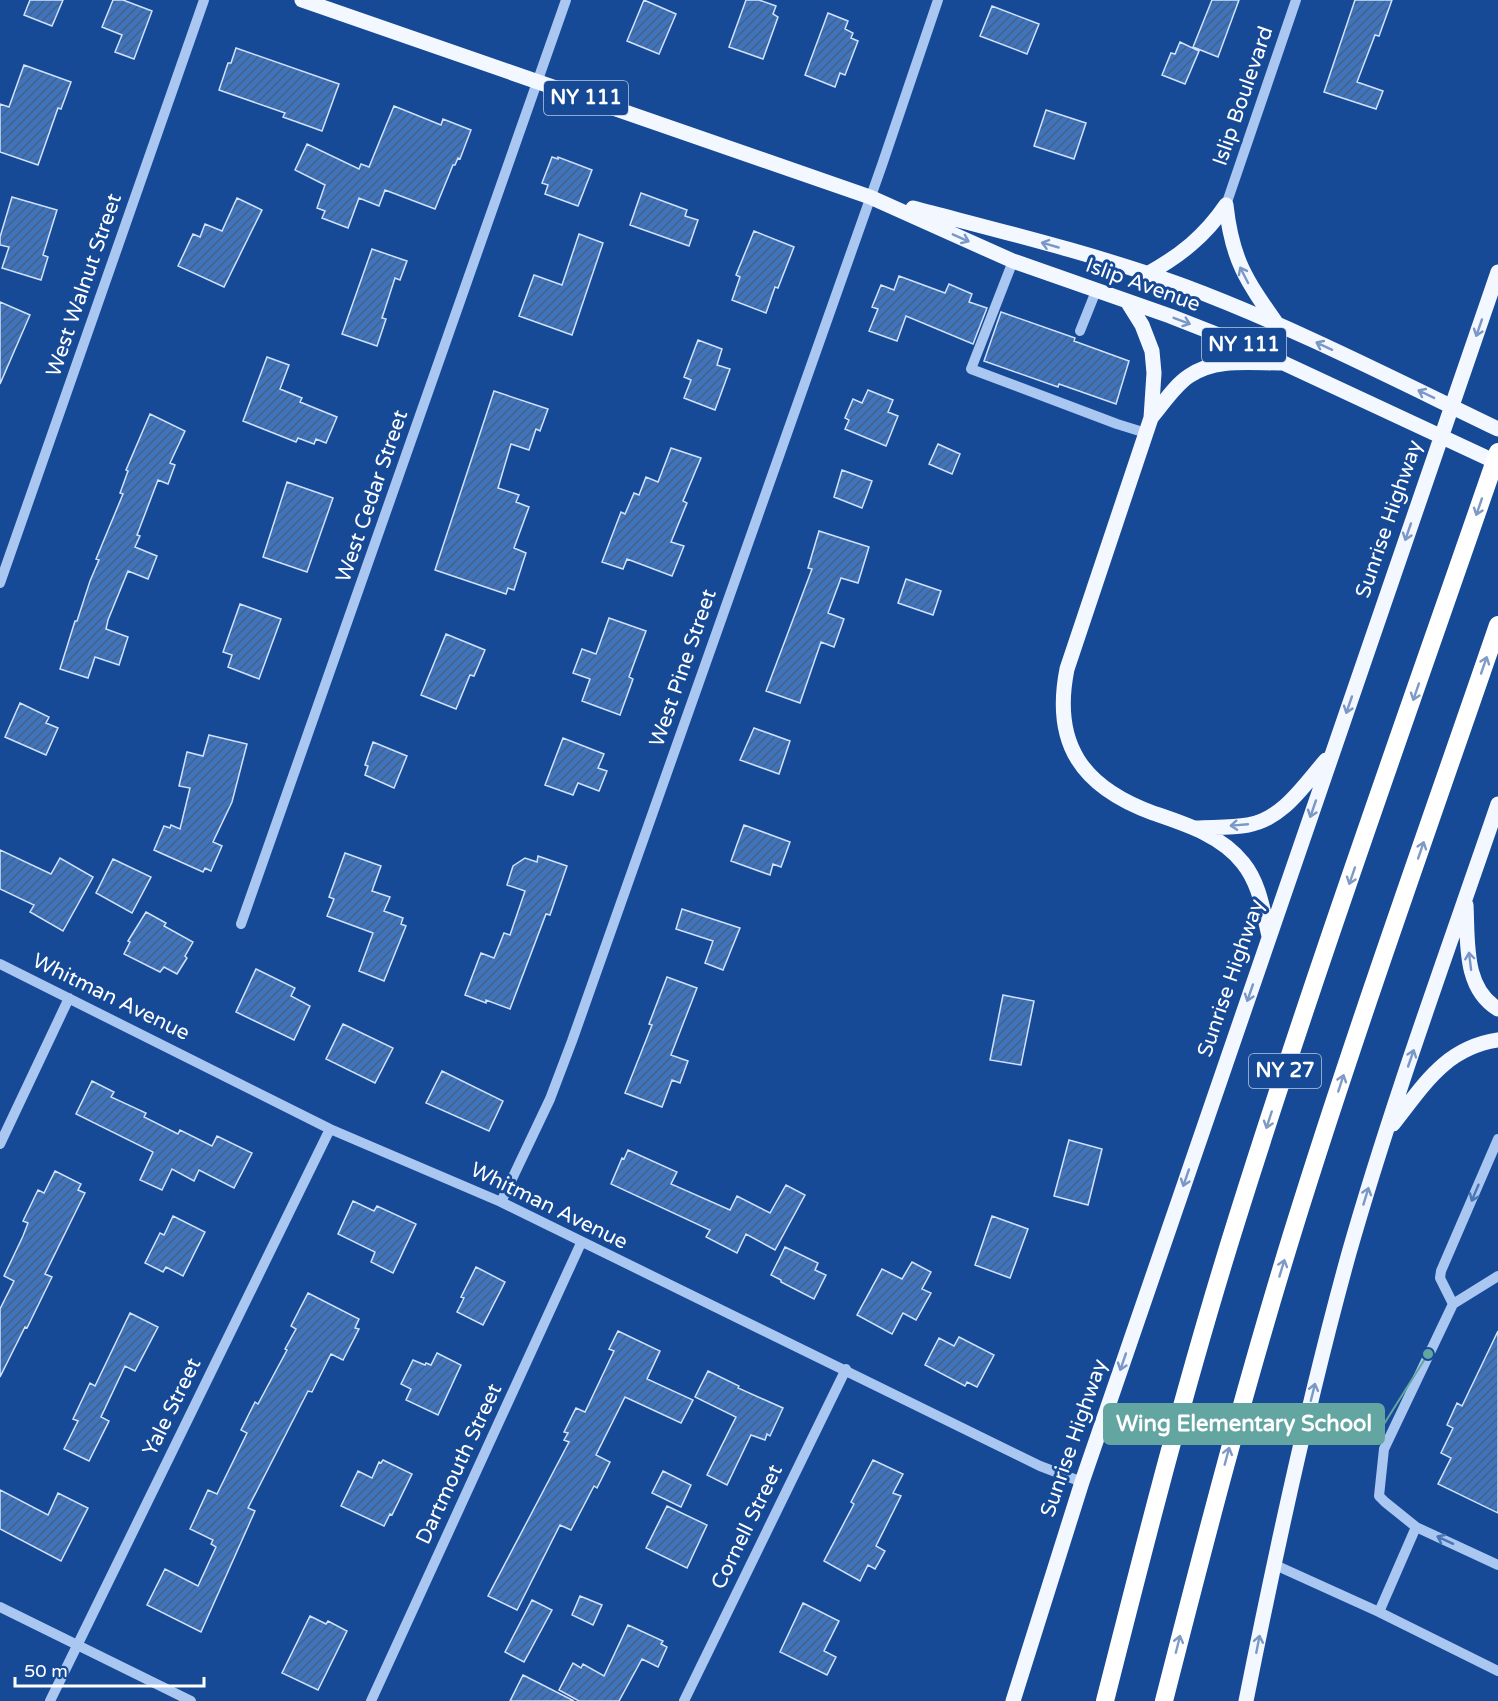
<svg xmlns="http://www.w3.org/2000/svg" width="1498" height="1701" font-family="'Varela Round',sans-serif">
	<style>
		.building { fill: url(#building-hatch); stroke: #d0e2fc; stroke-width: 1.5 }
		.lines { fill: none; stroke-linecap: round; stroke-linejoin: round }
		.minor { stroke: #a9c7f1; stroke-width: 10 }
		.major { stroke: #f3f7ff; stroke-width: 15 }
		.highway { stroke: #fff; stroke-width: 18 }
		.oneway { stroke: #7a98c5 }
		.oneway2 { stroke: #7f9bc5 }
		.oneway3 { stroke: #4a76b6 }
		.labels { text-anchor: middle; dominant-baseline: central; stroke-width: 6; stroke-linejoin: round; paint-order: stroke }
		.shield { fill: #174a96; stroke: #b9c9e0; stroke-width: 1.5 }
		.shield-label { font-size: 20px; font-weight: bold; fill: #fff }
		.street-label { font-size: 21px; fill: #fff; stroke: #174a96 }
		.leader { fill: none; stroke: #63a6a1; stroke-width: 2 }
		.callout-dot { fill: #63a6a1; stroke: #174a96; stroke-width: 2 }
		.callout { fill: #63a6a1; stroke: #63a6a1; stroke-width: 2 }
		.callout-label { font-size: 22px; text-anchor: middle; font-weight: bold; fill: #fff }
	</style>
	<defs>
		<pattern id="building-hatch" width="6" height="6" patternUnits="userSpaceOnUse" patternTransform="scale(1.5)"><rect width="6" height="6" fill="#3f74bd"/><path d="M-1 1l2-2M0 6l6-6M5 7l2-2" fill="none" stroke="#466084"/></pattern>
	</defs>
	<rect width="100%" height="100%" fill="#174a96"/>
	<path class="building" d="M 30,0 L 63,0 L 52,26 L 24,15 Z
		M 113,0 L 123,0 L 152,11 L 134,59 L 115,52 L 122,35 L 102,27 Z
		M 644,0 L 676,14 L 659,54 L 627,41 Z
		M 746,0 L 759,0 L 776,6 L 773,14 L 778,17 L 763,59 L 729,47 Z
		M 1212,0 L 1239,0 L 1218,57 L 1193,47 Z
		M 1355,0 L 1392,0 L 1379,36 L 1375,35 L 1357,82 L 1383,91 L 1376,109 L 1324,92 Z
		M 992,6 L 1039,24 L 1027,54 L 980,36 Z
		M 828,13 L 848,21 L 845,29 L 853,33 L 851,38 L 858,41 L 845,75 L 840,73 L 835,87 L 805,75 Z
		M 1180,42 L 1199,51 L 1185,84 L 1162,75 L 1171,53 L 1175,54 Z
		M 236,48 L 339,84 L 322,131 L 283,117 L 285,113 L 219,90 L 228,63 L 231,63 Z
		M 24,65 L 71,82 L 61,109 L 58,108 L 38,165 L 0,152 L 0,104 L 9,107 Z
		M 394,106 L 441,125 L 443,119 L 471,130 L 460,159 L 458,158 L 455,165 L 453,165 L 435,209 L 385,190 L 379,206 L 359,198 L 348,228 L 322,218 L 325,211 L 317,208 L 325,185 L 295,170 L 307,144 L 359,169 L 361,164 L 369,167 Z
		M 1046,110 L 1086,123 L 1074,159 L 1034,146 Z
		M 552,157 L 558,159 L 558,157 L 592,170 L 578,206 L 545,194 L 548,185 L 542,183 Z
		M 641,193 L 687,210 L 685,216 L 698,220 L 689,246 L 630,225 Z
		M 12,197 L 57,210 L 43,255 L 48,257 L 41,280 L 2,268 L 9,247 L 0,245 L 0,237 Z
		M 237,198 L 262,210 L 224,287 L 178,266 L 193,234 L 200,237 L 205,224 L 222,231 Z
		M 754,231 L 794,247 L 778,288 L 775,287 L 766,313 L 732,300 L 740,277 L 736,275 Z
		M 579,234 L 603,243 L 572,335 L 519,316 L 534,275 L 562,285 Z
		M 372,249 L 407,261 L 400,280 L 395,278 L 382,318 L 386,319 L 377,346 L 342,334 Z
		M 899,276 L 945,293 L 949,284 L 972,294 L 969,302 L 987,308 L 973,344 L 906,316 L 897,341 L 869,331 L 878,309 L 872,307 L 881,285 L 894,290 Z
		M 0,302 L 30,315 L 0,384 Z
		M 1001,312 L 1075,338 L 1074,341 L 1129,361 L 1116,404 L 1059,384 L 1058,387 L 984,361 Z
		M 698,340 L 722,349 L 717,365 L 730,369 L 715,410 L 684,398 L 691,380 L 684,377 Z
		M 267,357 L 289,365 L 280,389 L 302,398 L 300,402 L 337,417 L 326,443 L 316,439 L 314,444 L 298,438 L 296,442 L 243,421 Z
		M 868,390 L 893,400 L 888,412 L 898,416 L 886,446 L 845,429 L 849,420 L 845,418 L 853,399 L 862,403 Z
		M 494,391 L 548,409 L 540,431 L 536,429 L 529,450 L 511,444 L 498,488 L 519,495 L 516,502 L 529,507 L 514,548 L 526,553 L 514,590 L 508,588 L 506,594 L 435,570 Z
		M 150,414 L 185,431 L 170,463 L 175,465 L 168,484 L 158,480 L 137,535 L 140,536 L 135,547 L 157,556 L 148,579 L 128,571 L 108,620 L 106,629 L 128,637 L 119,665 L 95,657 L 88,678 L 60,669 L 75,621 L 77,621 L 90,581 L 99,560 L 96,559 L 123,494 L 120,493 L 128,471 L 126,470 Z
		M 938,444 L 960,454 L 952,474 L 929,464 Z
		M 671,448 L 701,458 L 683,501 L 687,503 L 671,542 L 684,546 L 672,576 L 627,559 L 623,569 L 602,562 L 621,512 L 625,514 L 634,493 L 639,495 L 646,477 L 658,482 Z
		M 842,470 L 872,481 L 862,508 L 834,497 Z
		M 287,482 L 333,498 L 307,572 L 263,557 Z
		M 819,531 L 869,547 L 858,583 L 841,578 L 828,613 L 844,619 L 834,647 L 821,642 L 800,703 L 766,691 L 812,569 L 808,568 Z
		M 906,579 L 941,591 L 933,615 L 898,603 Z
		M 240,604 L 281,619 L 259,679 L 228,667 L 232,655 L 223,652 Z
		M 609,618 L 646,631 L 629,677 L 633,679 L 620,715 L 582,701 L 590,679 L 573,673 L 582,649 L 596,654 Z
		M 446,634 L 485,650 L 474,676 L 470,675 L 456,709 L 421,695 Z
		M 20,703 L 49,717 L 46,723 L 58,728 L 46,755 L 5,737 Z
		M 754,728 L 790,741 L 779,774 L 740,760 Z
		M 209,735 L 247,744 L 232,802 L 213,842 L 222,846 L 211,871 L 205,868 L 203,872 L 154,850 L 164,826 L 170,828 L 171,825 L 180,829 L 190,788 L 179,786 L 187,752 L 203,756 Z
		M 563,738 L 604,754 L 598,768 L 607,771 L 599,791 L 578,783 L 573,795 L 545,785 Z
		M 373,742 L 407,756 L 394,788 L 365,775 L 368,766 L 365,765 Z
		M 744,825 L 790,842 L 781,867 L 773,864 L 770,875 L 731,861 Z
		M 0,850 L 51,874 L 60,858 L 93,877 L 63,931 L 30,912 L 34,905 L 0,889 Z
		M 345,853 L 381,866 L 372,891 L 390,897 L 384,911 L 403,918 L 401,924 L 406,926 L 384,981 L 359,971 L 373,933 L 327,916 L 334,899 L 329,897 Z
		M 538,856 L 567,866 L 550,915 L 546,914 L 510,1009 L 486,1000 L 486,1003 L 465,995 L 481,953 L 494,958 L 504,933 L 510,935 L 525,891 L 507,885 L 513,866 L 525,858 L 537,862 Z
		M 113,859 L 151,877 L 132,913 L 96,893 Z
		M 682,909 L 740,928 L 723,970 L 705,963 L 713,941 L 676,929 Z
		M 146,912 L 166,923 L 164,926 L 193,942 L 185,956 L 187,958 L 177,974 L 164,967 L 160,972 L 124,954 L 130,942 L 128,941 Z
		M 256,969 L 295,988 L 291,996 L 310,1006 L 294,1040 L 236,1012 Z
		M 667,977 L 697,988 L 671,1055 L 688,1061 L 680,1083 L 672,1080 L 662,1107 L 625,1093 L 652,1025 L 649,1024 Z
		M 1003,995 L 1034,1001 L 1021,1065 L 990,1060 Z
		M 343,1024 L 393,1048 L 375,1083 L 326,1059 Z
		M 442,1071 L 503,1101 L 489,1131 L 426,1103 Z
		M 92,1081 L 114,1092 L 111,1097 L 146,1113 L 144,1117 L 178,1134 L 180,1130 L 212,1146 L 217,1136 L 252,1153 L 234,1188 L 199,1170 L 194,1181 L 172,1169 L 162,1190 L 140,1180 L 153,1152 L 76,1114 Z
		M 1069,1140 L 1102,1149 L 1088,1205 L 1054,1196 Z
		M 628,1150 L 677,1172 L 671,1184 L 730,1210 L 737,1196 L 770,1213 L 786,1185 L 805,1195 L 775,1250 L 746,1234 L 737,1253 L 706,1237 L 710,1230 L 611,1184 L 622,1158 L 624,1159 Z
		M 55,1171 L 81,1184 L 78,1190 L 85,1193 L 45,1274 L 52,1277 L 27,1328 L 25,1327 L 0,1377 L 0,1309 L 14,1281 L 4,1276 L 23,1236 L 28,1223 L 23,1221 L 38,1190 L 44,1193 Z
		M 353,1201 L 374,1211 L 377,1206 L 416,1224 L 393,1273 L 371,1262 L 375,1252 L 338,1234 Z
		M 173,1216 L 205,1232 L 183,1276 L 166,1267 L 163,1272 L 145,1263 L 160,1233 L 164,1235 Z
		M 992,1216 L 1028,1229 L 1010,1278 L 975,1265 Z
		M 785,1247 L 818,1263 L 815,1270 L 826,1275 L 814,1299 L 781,1282 L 781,1280 L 771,1275 Z
		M 912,1262 L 931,1272 L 922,1289 L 931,1293 L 916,1320 L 903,1313 L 892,1334 L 857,1315 L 882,1269 L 902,1279 Z
		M 476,1267 L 505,1282 L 483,1325 L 457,1312 L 464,1298 L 461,1297 Z
		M 308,1293 L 359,1319 L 355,1328 L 359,1329 L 343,1360 L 331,1354 L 312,1392 L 308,1391 L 248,1508 L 255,1511 L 201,1632 L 147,1605 L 165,1569 L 198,1586 L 216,1547 L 211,1544 L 213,1540 L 190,1529 L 208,1490 L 217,1494 L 247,1433 L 241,1430 L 255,1402 L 258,1404 L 287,1350 L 285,1349 L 296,1329 L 291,1326 Z
		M 130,1313 L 158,1327 L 135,1371 L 125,1366 L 101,1417 L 109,1421 L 89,1461 L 64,1449 L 78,1421 L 73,1419 L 90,1383 L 95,1386 Z
		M 618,1331 L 660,1351 L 647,1379 L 693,1400 L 681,1423 L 625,1397 L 596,1455 L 610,1462 L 597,1488 L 594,1486 L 571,1530 L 560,1525 L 517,1610 L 488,1596 L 569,1442 L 564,1440 L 568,1433 L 564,1432 L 576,1408 L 585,1412 L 614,1351 L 609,1349 Z
		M 1498,1331 L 1498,1513 L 1438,1484 L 1451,1458 L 1441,1453 L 1453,1428 L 1447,1425 L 1457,1403 L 1462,1406 Z
		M 959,1337 L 994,1355 L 977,1387 L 967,1382 L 965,1386 L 925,1365 L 939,1338 L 954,1346 Z
		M 437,1353 L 461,1365 L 438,1415 L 406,1400 L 411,1389 L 401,1384 L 413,1360 L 425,1365 L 426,1363 L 431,1365 Z
		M 708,1371 L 739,1386 L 738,1388 L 783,1408 L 770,1436 L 767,1434 L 765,1440 L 751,1435 L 727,1485 L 707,1475 L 736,1417 L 695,1397 Z
		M 383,1460 L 412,1474 L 392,1515 L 390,1514 L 384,1526 L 341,1506 L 358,1471 L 372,1478 L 379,1462 L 381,1463 Z
		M 873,1460 L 903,1474 L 893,1493 L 901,1496 L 876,1546 L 885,1551 L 875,1569 L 868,1565 L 860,1581 L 824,1561 L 854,1504 L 851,1502 Z
		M 663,1471 L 691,1485 L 681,1507 L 652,1493 Z
		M 0,1490 L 48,1515 L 58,1493 L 88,1508 L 61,1561 L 0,1529 Z
		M 667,1506 L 707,1525 L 687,1568 L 646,1548 Z
		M 580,1596 L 602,1605 L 593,1625 L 572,1615 Z
		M 532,1600 L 552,1610 L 524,1662 L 505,1652 Z
		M 803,1603 L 839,1621 L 824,1651 L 836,1657 L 827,1675 L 780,1652 Z
		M 310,1616 L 326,1624 L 328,1621 L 347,1631 L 318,1690 L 282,1673 Z
		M 628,1625 L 663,1641 L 661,1644 L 667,1647 L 658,1667 L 642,1659 L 619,1701 L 579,1701 L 559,1690 L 573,1663 L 581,1668 L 583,1664 L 604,1676 Z
		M 523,1675 L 574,1701 L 510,1701 Z"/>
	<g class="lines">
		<path class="minor" d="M 1226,205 L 1296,0
			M 1013,261 L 971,369 L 1117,424 L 1146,433
			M 1080,331 L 1096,291
			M 0,583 L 204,0
			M 241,924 L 566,0
			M 0,964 L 330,1129 L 501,1202 L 1040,1466 L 1082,1482
			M 0,1144 L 69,998
			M 501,1202 L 550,1099 L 572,1041 L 882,165 L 938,0
			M 1453,1304 L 1440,1278 L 1441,1271 L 1498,1139
			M 1416,1527 L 1385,1502 L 1379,1496 L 1384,1449 L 1453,1304 L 1498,1276
			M 1273,1564 L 1379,1612 L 1498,1671
			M 0,1607 L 191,1701
			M 1379,1612 L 1416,1527 L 1498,1565
			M 50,1701 L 330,1129
			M 371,1701 L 581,1243
			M 684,1701 L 846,1369"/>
		<path class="major" d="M 302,0 L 870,197 L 1013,261 L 1170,316 L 1249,347 L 1498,463
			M 1226,205 C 1232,260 1246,280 1277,324
			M 913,208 C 1004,232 1095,254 1184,286 C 1291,326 1394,379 1498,429
			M 1147,274 C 1180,256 1205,236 1226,205
			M 1127,301 L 1142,325 L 1152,351 L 1154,373 L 1151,418 L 1067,669 C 1052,744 1082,787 1153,813 C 1185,824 1221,835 1243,863 C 1260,884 1263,911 1269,936
			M 1151,418 C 1163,404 1174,386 1189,376 C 1215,358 1250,363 1280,363
			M 1196,828 C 1213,827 1231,828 1248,825 C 1283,819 1304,785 1326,760
			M 1466,905 C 1468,941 1463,988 1498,1009
			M 1393,1124 C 1424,1085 1445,1048 1498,1040
			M 1013,1701 L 1082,1482 L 1498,272
			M 1246,1701 C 1276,1550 1308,1401 1349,1253 C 1392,1102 1447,953 1498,804"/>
		<path class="highway" d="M 1105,1701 C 1146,1539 1187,1378 1237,1219 C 1318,961 1410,707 1498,452
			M 1164,1701 C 1204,1544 1245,1386 1293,1231 C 1356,1028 1429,826 1498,625"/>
	</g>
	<defs><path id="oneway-shaft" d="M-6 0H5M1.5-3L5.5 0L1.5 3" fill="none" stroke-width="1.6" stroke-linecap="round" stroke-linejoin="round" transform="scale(1.5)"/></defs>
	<g class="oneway">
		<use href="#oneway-shaft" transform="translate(961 238) rotate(24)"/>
		<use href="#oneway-shaft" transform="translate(1050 245) rotate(-164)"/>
		<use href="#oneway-shaft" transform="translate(1244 275) rotate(-117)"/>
		<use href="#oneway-shaft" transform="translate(1182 321) rotate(21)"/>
		<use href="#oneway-shaft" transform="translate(1479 328) rotate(109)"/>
		<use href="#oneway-shaft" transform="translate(1324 346) rotate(-155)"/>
		<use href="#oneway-shaft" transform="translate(1426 394) rotate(-154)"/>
		<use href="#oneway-shaft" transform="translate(1408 532) rotate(109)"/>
		<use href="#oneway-shaft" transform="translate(1349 705) rotate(109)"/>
		<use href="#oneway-shaft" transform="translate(1313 809) rotate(109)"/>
		<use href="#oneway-shaft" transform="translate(1239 825) rotate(175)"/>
		<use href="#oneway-shaft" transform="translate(1470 961) rotate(-97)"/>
		<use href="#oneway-shaft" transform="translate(1250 993) rotate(109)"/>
		<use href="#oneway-shaft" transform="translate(1411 1058) rotate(-71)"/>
		<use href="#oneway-shaft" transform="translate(1186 1178) rotate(109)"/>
		<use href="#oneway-shaft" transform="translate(1366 1196) rotate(-73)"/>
		<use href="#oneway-shaft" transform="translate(1123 1362) rotate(109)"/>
		<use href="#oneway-shaft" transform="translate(1313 1392) rotate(-76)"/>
		<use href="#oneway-shaft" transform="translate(1258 1644) rotate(-79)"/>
	</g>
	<g class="oneway2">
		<use href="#oneway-shaft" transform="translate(1479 507) rotate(109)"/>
		<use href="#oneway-shaft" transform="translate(1484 665) rotate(-71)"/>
		<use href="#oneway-shaft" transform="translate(1416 692) rotate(109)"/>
		<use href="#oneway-shaft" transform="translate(1421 850) rotate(-71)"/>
		<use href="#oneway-shaft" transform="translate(1352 876) rotate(109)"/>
		<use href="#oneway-shaft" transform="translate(1341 1083) rotate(-72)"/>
		<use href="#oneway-shaft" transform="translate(1269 1120) rotate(108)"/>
		<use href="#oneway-shaft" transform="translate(1282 1268) rotate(-73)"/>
		<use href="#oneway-shaft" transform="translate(1227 1456) rotate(-75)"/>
		<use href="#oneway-shaft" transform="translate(1178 1644) rotate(-76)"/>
	</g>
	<g class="oneway3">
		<use href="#oneway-shaft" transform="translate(1475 1193) rotate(113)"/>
		<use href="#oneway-shaft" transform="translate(1445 1540) rotate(-155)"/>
	</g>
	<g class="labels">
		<g class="shield">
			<rect x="544" y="81" width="84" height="34" rx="4.5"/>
			<rect x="1202" y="328" width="84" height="34" rx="4.5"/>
			<rect x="1249" y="1054" width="72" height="34" rx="4.5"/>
		</g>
		<g class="shield-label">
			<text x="586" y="98">NY 111</text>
			<text x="1244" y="345">NY 111</text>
			<text x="1285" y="1071">NY 27</text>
		</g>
		<g class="street-label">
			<text transform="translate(1243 96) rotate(-71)">Islip Boulevard</text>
			<text transform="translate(84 285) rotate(-71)">West Walnut Street</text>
			<text transform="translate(1143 285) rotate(20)">Islip Avenue</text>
			<text transform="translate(372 496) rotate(-71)">West Cedar Street</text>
			<text transform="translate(1389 519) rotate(-71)">Sunrise Highway</text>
			<text transform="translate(683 668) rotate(-71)">West Pine Street</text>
			<text transform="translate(1231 978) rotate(-71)">Sunrise Highway</text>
			<text transform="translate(111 997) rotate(26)">Whitman Avenue</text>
			<text transform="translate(549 1206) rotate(26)">Whitman Avenue</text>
			<text transform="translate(172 1407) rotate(-64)">Yale Street</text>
			<text transform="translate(1074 1438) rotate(-71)">Sunrise Highway</text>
			<text transform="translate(459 1464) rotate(-65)">Dartmouth Street</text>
			<text transform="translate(747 1527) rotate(-64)">Cornell Street</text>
		</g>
	</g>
	<path class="leader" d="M1428 1354L1384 1424"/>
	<circle class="callout-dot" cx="1428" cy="1354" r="6"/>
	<rect class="callout" x="1104" y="1404" width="280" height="40" rx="6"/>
	<g class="callout-label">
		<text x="1244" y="1431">Wing Elementary School</text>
	</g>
	<path d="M15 1677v9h189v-9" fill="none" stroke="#ffffff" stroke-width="3"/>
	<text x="24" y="1677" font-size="18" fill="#ffffff" stroke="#174a96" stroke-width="4.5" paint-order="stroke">50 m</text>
</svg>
